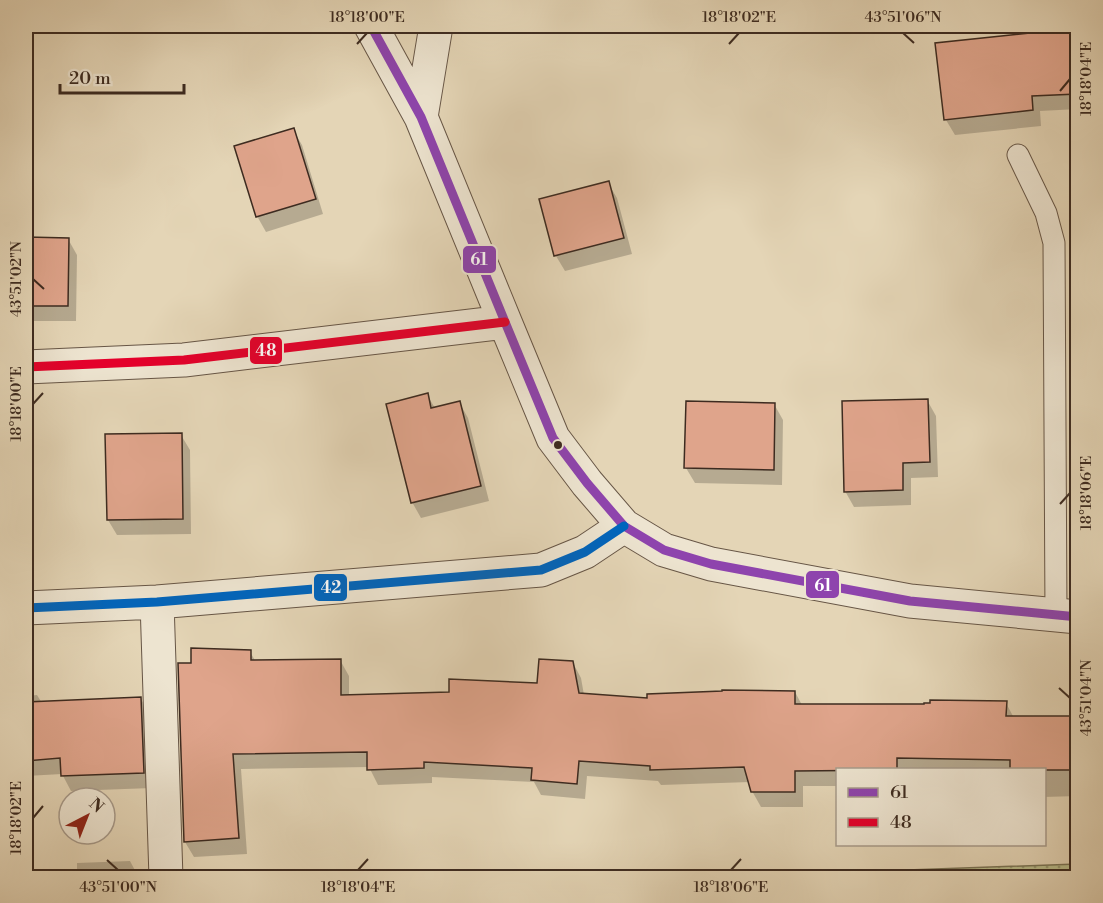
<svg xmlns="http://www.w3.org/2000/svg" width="1103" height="903" font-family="'Libre Bodoni',serif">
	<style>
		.grass { fill: url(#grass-dots); stroke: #7b7456; stroke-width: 1.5 }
		.shadow { fill: #0003 }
		.building { fill: #dfa48b; stroke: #3d2b20; stroke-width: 1.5 }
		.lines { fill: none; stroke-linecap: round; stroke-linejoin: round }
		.lane-casing { stroke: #675646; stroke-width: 23 }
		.street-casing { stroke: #675646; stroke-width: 35 }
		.lane { stroke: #ede4d0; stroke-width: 21 }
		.street { stroke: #ede4d0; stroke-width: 33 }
		.bus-1-casing { stroke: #ede4d0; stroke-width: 14 }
		.bus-2-casing { stroke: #ede4d0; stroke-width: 14 }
		.bus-3-casing { stroke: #ede4d0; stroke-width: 14 }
		.bus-1 { stroke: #8e44ad; stroke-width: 9 }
		.bus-2 { stroke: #e4002b; stroke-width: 9 }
		.bus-3 { stroke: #0065bd; stroke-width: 9 }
		.ticks { fill: none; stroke: #3d2b20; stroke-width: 2 }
		.bus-dot { fill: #3d2b20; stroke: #ede4d0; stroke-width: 2 }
		.line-badge { stroke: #ede4d0; stroke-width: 2 }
		.badge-label { font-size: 16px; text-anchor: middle; font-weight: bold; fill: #fff }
		.neatline { fill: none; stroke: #3d2b20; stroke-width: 2 }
		.ticks-label { font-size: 15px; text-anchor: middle; fill: #3d2b20 }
	</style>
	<defs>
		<pattern id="grass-dots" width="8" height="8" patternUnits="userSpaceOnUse" patternTransform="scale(1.5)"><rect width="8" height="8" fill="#b9bc8b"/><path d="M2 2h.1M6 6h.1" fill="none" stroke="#989971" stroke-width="1.8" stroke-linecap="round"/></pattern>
	</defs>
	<rect width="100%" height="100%" fill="#e4d5b6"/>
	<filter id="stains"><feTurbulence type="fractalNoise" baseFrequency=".00333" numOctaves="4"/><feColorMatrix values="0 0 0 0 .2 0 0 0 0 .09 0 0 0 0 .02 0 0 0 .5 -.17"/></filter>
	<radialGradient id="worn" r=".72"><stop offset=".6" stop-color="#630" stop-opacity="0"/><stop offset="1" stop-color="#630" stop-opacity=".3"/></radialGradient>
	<path class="grass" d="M 1077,864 L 1077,878 L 712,877 Z"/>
	<path class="shadow" d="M 1063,26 L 1078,26 L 1078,109 L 1040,111 L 1041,126 L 955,135 L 946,120 L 1063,31 Z
		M 293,130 L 302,145 L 323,214 L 266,232 L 257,216 Z
		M 608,183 L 617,198 L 632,254 L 565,271 L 556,256 Z
		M 26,238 L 68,239 L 77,255 L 76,321 L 26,321 Z
		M 427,395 L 435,408 L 459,402 L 468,418 L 489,501 L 421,518 L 412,502 Z
		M 927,400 L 936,416 L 938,477 L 911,478 L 911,505 L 854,507 L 845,491 Z
		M 687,403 L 774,404 L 783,420 L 782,485 L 695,483 L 686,468 Z
		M 181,435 L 190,450 L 191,534 L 117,535 L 108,520 Z
		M 250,652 L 256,662 L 340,660 L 349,676 L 349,696 L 450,694 L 539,684 L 573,663 L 581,678 L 584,695 L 649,700 L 795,692 L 802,705 L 925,706 L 1006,703 L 1014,718 L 1078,717 L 1078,796 L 1044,797 L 1044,770 L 838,770 L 838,786 L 803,786 L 803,807 L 761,807 L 752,791 L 750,782 L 661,785 L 658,781 L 587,776 L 585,799 L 541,795 L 534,782 L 432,777 L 432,783 L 378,785 L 369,767 L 241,769 L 247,854 L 194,857 L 185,842 Z
		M 37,695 L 42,703 L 141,699 L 149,714 L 152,788 L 71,791 L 62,774 L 26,776 L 26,696 Z
		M 130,861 L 139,878 L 77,878 L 77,863 Z"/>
	<path class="building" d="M 1077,28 L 1077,94 L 1032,96 L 1033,110 L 944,120 L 935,43 Z
		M 294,128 L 316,199 L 256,217 L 234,146 Z
		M 609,181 L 624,238 L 554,256 L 539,199 Z
		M 26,237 L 69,238 L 68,306 L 26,306 Z
		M 428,393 L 431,408 L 460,401 L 481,486 L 411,503 L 386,404 Z
		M 928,399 L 930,462 L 903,463 L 903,490 L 844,492 L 842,401 Z
		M 686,401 L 775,403 L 774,470 L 684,468 Z
		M 182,433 L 183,519 L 107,520 L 105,434 Z
		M 191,648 L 251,650 L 251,660 L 341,659 L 341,695 L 449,692 L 449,679 L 537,683 L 539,659 L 573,661 L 579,693 L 647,698 L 647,694 L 722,691 L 722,690 L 795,691 L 795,704 L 924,704 L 924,703 L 930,703 L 930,700 L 1007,701 L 1006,716 L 1072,716 L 1072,770 L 1010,770 L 1010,760 L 897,758 L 897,770 L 795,771 L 795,792 L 751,792 L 744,767 L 650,770 L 650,766 L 579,761 L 577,784 L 531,780 L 532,768 L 424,762 L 424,768 L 367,770 L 367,752 L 233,754 L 239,838 L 184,842 L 178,663 L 191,663 Z
		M 141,697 L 144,773 L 61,776 L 60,758 L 26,761 L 26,702 Z"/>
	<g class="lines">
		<defs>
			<path id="lane" d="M 1018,155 L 1046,213 L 1054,243 L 1056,614"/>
			<path id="street" d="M 371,26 L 421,117 L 505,322 L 553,438 L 587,483 L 624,526 L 664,550 L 711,564 L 910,601 L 1078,617
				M 421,117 L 436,26
				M 26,367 L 184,360 L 505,322
				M 157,602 L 166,878
				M 26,608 L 157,602 L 541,570 L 585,552 L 624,526"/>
		</defs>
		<use href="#lane" class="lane-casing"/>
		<use href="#street" class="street-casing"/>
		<use href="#lane" class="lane"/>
		<use href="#street" class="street"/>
		<defs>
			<path id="bus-1" d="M 371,26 L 421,117 L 505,322 L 553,438 L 587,483 L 624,526 L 664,550 L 711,564 L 910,601 L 1078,617"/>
			<path id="bus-2" d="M 26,367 L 184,360 L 505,322"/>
			<path id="bus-3" d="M 26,608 L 157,602 L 541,570 L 585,552 L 624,526"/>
		</defs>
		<use href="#bus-1" class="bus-1-casing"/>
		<use href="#bus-2" class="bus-2-casing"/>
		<use href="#bus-3" class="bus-3-casing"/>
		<use href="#bus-1" class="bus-1"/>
		<use href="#bus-2" class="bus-2"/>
		<use href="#bus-3" class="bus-3"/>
	</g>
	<path class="ticks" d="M 903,33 L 914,43M 357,44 L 367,33M 729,44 L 739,33M 1060,91 L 1070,79M 33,279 L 44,289M 33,404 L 43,393M 1060,504 L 1070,493M 1059,688 L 1070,698M 33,818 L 43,806M 107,860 L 118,870M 358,870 L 368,859M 731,870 L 741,859"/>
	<circle class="bus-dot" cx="558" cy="445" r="5"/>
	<g class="line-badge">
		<rect x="462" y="245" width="35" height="29" rx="6" fill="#8e44ad"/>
		<rect x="249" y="336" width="34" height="29" rx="6" fill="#e4002b"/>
		<rect x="805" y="570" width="35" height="29" rx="6" fill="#8e44ad"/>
		<rect x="313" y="573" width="35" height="29" rx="6" fill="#0065bd"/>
	</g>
	<g class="badge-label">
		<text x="479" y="265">61</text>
		<text x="266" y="356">48</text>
		<text x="823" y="591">61</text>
		<text x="331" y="593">42</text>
	</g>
	<rect width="1103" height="903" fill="none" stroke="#e4d5b6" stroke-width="66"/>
	<rect x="836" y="768" width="210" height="78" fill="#ede4d0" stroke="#a79a8a" stroke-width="1.5"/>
	<rect x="848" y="788" width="30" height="9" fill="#8e44ad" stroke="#a79a8a" stroke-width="1.5"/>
	<text x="890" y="798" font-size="18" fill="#3d2b20">61</text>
	<rect x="848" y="818" width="30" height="9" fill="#e4002b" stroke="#a79a8a" stroke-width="1.5"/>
	<text x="890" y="828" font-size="18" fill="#3d2b20">48</text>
	<g transform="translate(87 816) rotate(42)"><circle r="28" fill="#ede4d0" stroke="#a79a8a" stroke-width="1.5"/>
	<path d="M0-4.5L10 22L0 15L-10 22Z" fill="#8f2418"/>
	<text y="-9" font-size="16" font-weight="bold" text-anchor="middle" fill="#3d2b20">N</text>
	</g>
	<path d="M60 84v9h124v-9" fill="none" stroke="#3d2b20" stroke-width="3"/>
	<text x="69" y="84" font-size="18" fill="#3d2b20" stroke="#ede4d0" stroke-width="4.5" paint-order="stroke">20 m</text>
	<rect x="33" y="33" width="1037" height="837" class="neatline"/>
	<g class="ticks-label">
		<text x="367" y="22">18°18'00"E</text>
		<text x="739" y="22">18°18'02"E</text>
		<text x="903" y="22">43°51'06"N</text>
		<text transform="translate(1086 79) rotate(-90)" y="5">18°18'04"E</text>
		<text transform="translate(16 279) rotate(-90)" y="5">43°51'02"N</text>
		<text transform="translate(16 404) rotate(-90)" y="5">18°18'00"E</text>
		<text transform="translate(1086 493) rotate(-90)" y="5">18°18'06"E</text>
		<text transform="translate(1086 698) rotate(-90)" y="5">43°51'04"N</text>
		<text transform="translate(16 818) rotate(-90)" y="5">18°18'02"E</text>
		<text x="118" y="892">43°51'00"N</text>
		<text x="358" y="892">18°18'04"E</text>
		<text x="731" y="892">18°18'06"E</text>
	</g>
	<rect width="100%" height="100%" filter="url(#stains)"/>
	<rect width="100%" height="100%" fill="url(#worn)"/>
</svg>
